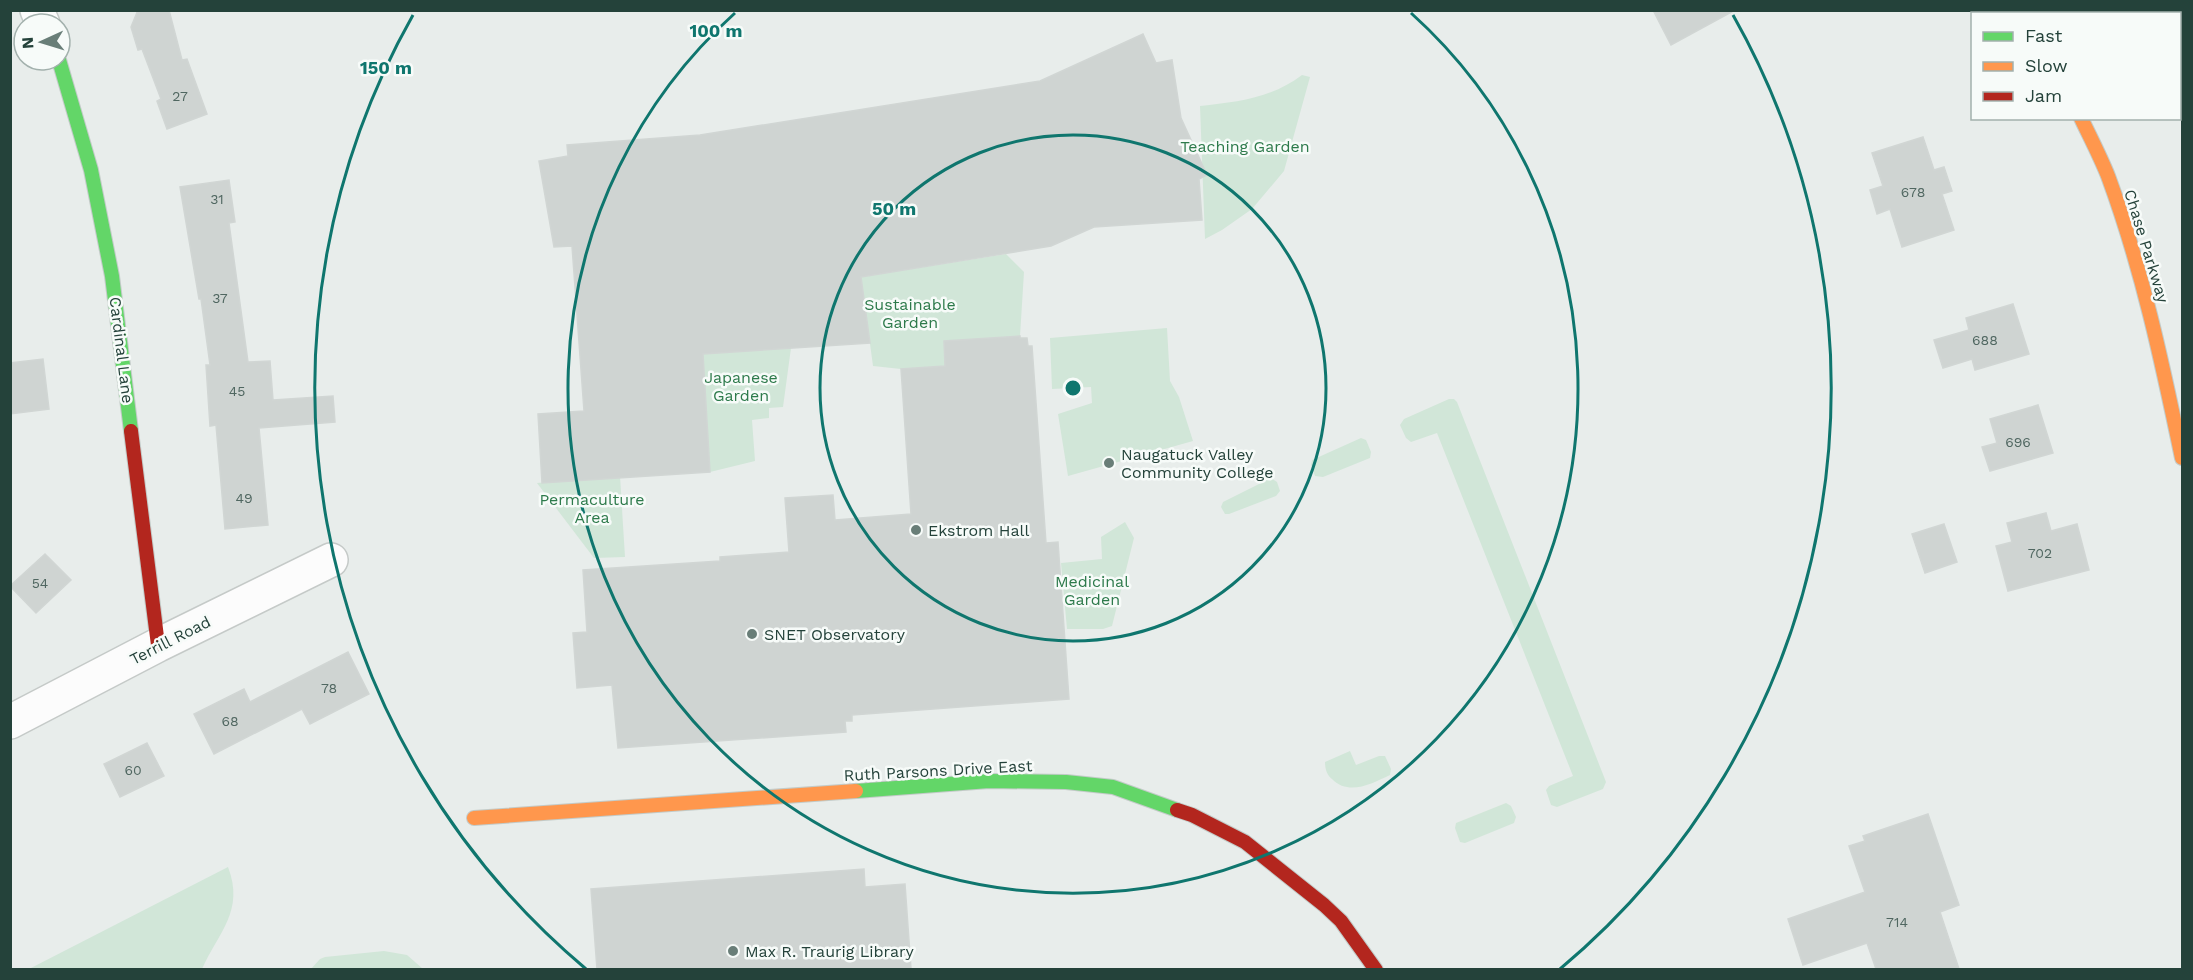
<svg xmlns="http://www.w3.org/2000/svg" width="2193" height="980" font-family="'Work Sans',sans-serif">
<style>
.green{fill:#d1e6d8}
.building{fill:#cfd4d2;stroke:#d1d6d4;stroke-width:1.5}
.lines{fill:none;stroke-linecap:round;stroke-linejoin:round}
.street-casing{stroke:#c5cac8;stroke-width:36}
.fast-casing{stroke:#c3cbc8;stroke-width:16}
.slow-casing{stroke:#c3cbc8;stroke-width:16}
.jam-casing{stroke:#c3cbc8;stroke-width:16}
.street{stroke:#fcfcfc;stroke-width:33}
.fast{stroke:#63d668;stroke-width:14}
.slow{stroke:#ff974d;stroke-width:14}
.jam{stroke:#b3261e;stroke-width:14}
.ring{fill:none;stroke:#0f766e;stroke-width:3}
.poi-dot{fill:#697e78;stroke:#f7fbf9;stroke-width:2}
.labels{text-anchor:middle;stroke-width:5;stroke-linejoin:round;paint-order:stroke}
.number-label{font-size:14px;fill:#506761}
.park-label{font-size:16px;fill:#2d7a4b;stroke:#f7fbf9}
.street-label{font-size:16px;fill:#24423a;stroke:#f7fbf9}
.poi-label{font-size:16px;fill:#24423a;stroke:#f7fbf9;text-anchor:start}
.centre{fill:#0f766e;stroke:#f7fbf9;stroke-width:3}
.ring-label{font-size:18px;text-anchor:middle;font-weight:bold;fill:#0f766e;stroke:#f7fbf9;stroke-width:5;stroke-linejoin:round;paint-order:stroke}
</style>
<rect width="100%" height="100%" fill="#e8edeb"/>
<g class="green">
<path d="M1302,75l8,2 -26,94 -32,38 -30,21 -17,9 -5,-133c37,-4 72,-8 102,-31z"/>
<path d="M1006,254l18,18 -4,64 -76,5 1,25 -44,3 -28,-3 -12,-89z"/>
<path d="M1167,328l3,53 9,16 14,44 -125,35 -10,-62 34,-11 -1,-16 -39,2 -2,-51z"/>
<path d="M791,348l-8,59 -14,1v10l-17,2 3,41 -45,11 -8,-118z"/>
<path d="M1449,399h5l3,3 149,380 -3,7 -46,18 -6,-2 -5,-15 3,-4 24,-10 -136,-343 -26,9 -5,-4 -6,-13 4,-6z"/>
<path d="M1361,438l5,2 5,12 -1,6 -47,19 -8,-1 -4,-11 1,-5z"/>
<path d="M620,476l5,81 -31,1 -57,-75z"/>
<path d="M1271,478l6,4 3,9 -4,5 -47,18h-4l-4,-7 2,-5z"/>
<path d="M1125,522l9,16 -22,88 -9,3h-36l-6,-66 41,-4 -1,-22z"/>
<path d="M1350,751l6,14 23,-9h6l6,13 -1,6c-19,9 -41,21 -58,4 -5,-4 -7,-10 -7,-17z"/>
<path d="M1506,803l5,3 5,11 -2,6 -49,20 -5,-1 -5,-14 1,-5z"/>
<path d="M228,867c17,44 -10,66 -26,102h-173z"/>
<path d="M384,951l23,4 16,14h-112l9,-10 5,-2z"/>
</g>
<g class="building">
<path d="M138,10h31l13,50 5,-1 20,55 -40,15 -10,-28 4,-2 -19,-50 -4,1 -7,-23z"/>
<path d="M1653,10h82l-64,35z"/>
<path d="M1143,34l13,29 16,-3 9,58 26,57 -8,4 3,41 -108,7 -43,19 -190,31 9,66 -167,11 7,118 -168,11 -4,-69 46,-3 -12,-165 -18,1 -15,-86 29,-5 -1,-11 133,-10 340,-54z"/>
<path d="M1923,137l11,33 10,-3 8,24 -10,3 12,36 -52,17 -12,-38 -13,5 -7,-24 13,-4 -11,-33z"/>
<path d="M229,180l6,42 -6,1 19,139 22,-1 3,39 60,-4 2,26 -76,6 9,97 -43,4 -9,-104 -6,1 -4,-61h4l-9,-66h-2l-19,-112z"/>
<path d="M2013,304l16,50 -54,16 -3,-11 -29,9 -9,-28 35,-10 -3,-12z"/>
<path d="M1020,336v2h7l1,8h4l14,197 12,-1 11,157 -217,16v6h-7l1,11 -228,16 -6,-63 -35,3 -4,-55 14,-1 -4,-62 137,-9v-4l69,-5 -4,-54 48,-3 2,25 76,-6 -10,-145 44,-3 -1,-25z"/>
<path d="M43,359l6,50 -39,5v-51z"/>
<path d="M2038,405l15,48 -63,18 -8,-24 15,-4 -7,-24z"/>
<path d="M2046,513l5,18 26,-7 12,46 -81,21 -12,-45 16,-4 -5,-19z"/>
<path d="M1944,524l13,38 -32,11 -13,-39z"/>
<path d="M45,554l26,26 -35,33 -26,-27z"/>
<path d="M348,652l21,42 -59,30 -8,-15 -88,45 -20,-40 50,-25 6,13z"/>
<path d="M147,743l17,33 -44,21 -16,-33z"/>
<path d="M1928,814l31,91 -19,7 19,57h-83l-9,-26 -64,22 -15,-46 77,-27 -16,-46 16,-5 -2,-5z"/>
<path d="M864,869l1,18 40,-3 6,85h-314l-6,-80z"/>
</g>
<g class="lines">
<g class="street-casing">
<g id="street">
<path d="M37,10l6,14"/>
<path d="M10,722l148,-77 173,-85"/>
</g>
</g>
<g class="fast-casing">
<g id="fast">
<path d="M59,60l32,110 21,106 19,155"/>
<path d="M856,791l133,-10 77,1 47,5 64,23"/>
</g>
</g>
<g class="slow-casing">
<g id="slow">
<path d="M2017,10l2,4"/>
<path d="M2081,118c9,19 19,38 27,58 34,92 54,186 74,282"/>
<path d="M474,818l382,-27"/>
</g>
</g>
<g class="jam-casing">
<g id="jam">
<path d="M131,431l27,214"/>
<path d="M1177,810l15,5 53,27 79,63 17,16 35,49"/>
</g>
</g>
<use href="#street" class="street"/>
<use href="#fast" class="fast"/>
<use href="#slow" class="slow"/>
<use href="#jam" class="jam"/>
</g>
<g class="ring">
<circle cx="1073" cy="388" r="253"/>
<path d="M1411 13A505 505 0 1 1 735 13"/>
<path d="M586 969A758 758 0 0 1 413 15M1733 15A758 758 0 0 1 1560 969"/>
</g>
<g class="poi-dot">
<circle cx="1109" cy="463" r="6"/>
<circle cx="916" cy="530" r="6"/>
<circle cx="752" cy="634" r="6"/>
<circle cx="733" cy="951" r="6"/>
</g>
<g class="labels">
<g class="number-label">
<text x="180" y="101">27</text>
<text x="1913" y="197">678</text>
<text x="217" y="204">31</text>
<text x="220" y="303">37</text>
<text x="1985" y="345">688</text>
<text x="237" y="396">45</text>
<text x="2018" y="447">696</text>
<text x="244" y="503">49</text>
<text x="2040" y="558">702</text>
<text x="40" y="588">54</text>
<text x="329" y="693">78</text>
<text x="230" y="726">68</text>
<text x="133" y="775">60</text>
<text x="1897" y="927">714</text>
</g>
<g class="park-label">
<text x="1245" y="152">Teaching Garden</text>
<text x="910" y="310">Sustainable<tspan x="910" dy="18">Garden</tspan></text>
<text x="741" y="383">Japanese<tspan x="741" dy="18">Garden</tspan></text>
<text x="592" y="505">Permaculture<tspan x="592" dy="18">Area</tspan></text>
<text x="1092" y="587">Medicinal<tspan x="1092" dy="18">Garden</tspan></text>
</g>
<g class="street-label">
<text transform="translate(2147 246) rotate(73)" y="6">Chase Parkway</text>
<text transform="translate(122 350) rotate(83)" y="6">Cardinal Lane</text>
<text transform="translate(170 640) rotate(-27)" y="6">Terrill Road</text>
<text transform="translate(938 770) rotate(-3)" y="6">Ruth Parsons Drive East</text>
</g>
<g class="poi-label">
<text x="1121" y="460">Naugatuck Valley<tspan x="1121" dy="18">Community College</tspan></text>
<text x="928" y="536">Ekstrom Hall</text>
<text x="764" y="640">SNET Observatory</text>
<text x="745" y="957">Max R. Traurig Library</text>
</g>
</g>
<circle cx="1073" cy="388" r="9" class="centre"/>
<g class="ring-label">
<text x="716" y="37">100 m</text>
<text x="386" y="74">150 m</text>
<text x="894" y="215">50 m</text>
</g>
<rect width="2193" height="980" fill="none" stroke="#24423a" stroke-width="24"/>
<rect x="1971" y="12" width="210" height="108" fill="#f7fbf9" stroke="#a3b1ad" stroke-width="1.5"/>
<rect x="1983" y="32" width="30" height="9" fill="#63d668" stroke="#a3b1ad" stroke-width="1.5"/>
<text x="2025" y="42" font-size="18" fill="#24423a">Fast</text>
<rect x="1983" y="62" width="30" height="9" fill="#ff974d" stroke="#a3b1ad" stroke-width="1.5"/>
<text x="2025" y="72" font-size="18" fill="#24423a">Slow</text>
<rect x="1983" y="92" width="30" height="9" fill="#b3261e" stroke="#a3b1ad" stroke-width="1.5"/>
<text x="2025" y="102" font-size="18" fill="#24423a">Jam</text>
<g transform="translate(42 42) rotate(266)"><circle r="28" fill="#f7fbf9" stroke="#a3b1ad" stroke-width="1.5"/>
<path d="M0-4.5L10 22L0 15L-10 22Z" fill="#697e78"/>
<text y="-9" font-size="16" font-weight="bold" text-anchor="middle" fill="#24423a">N</text>
</g>
</svg>
